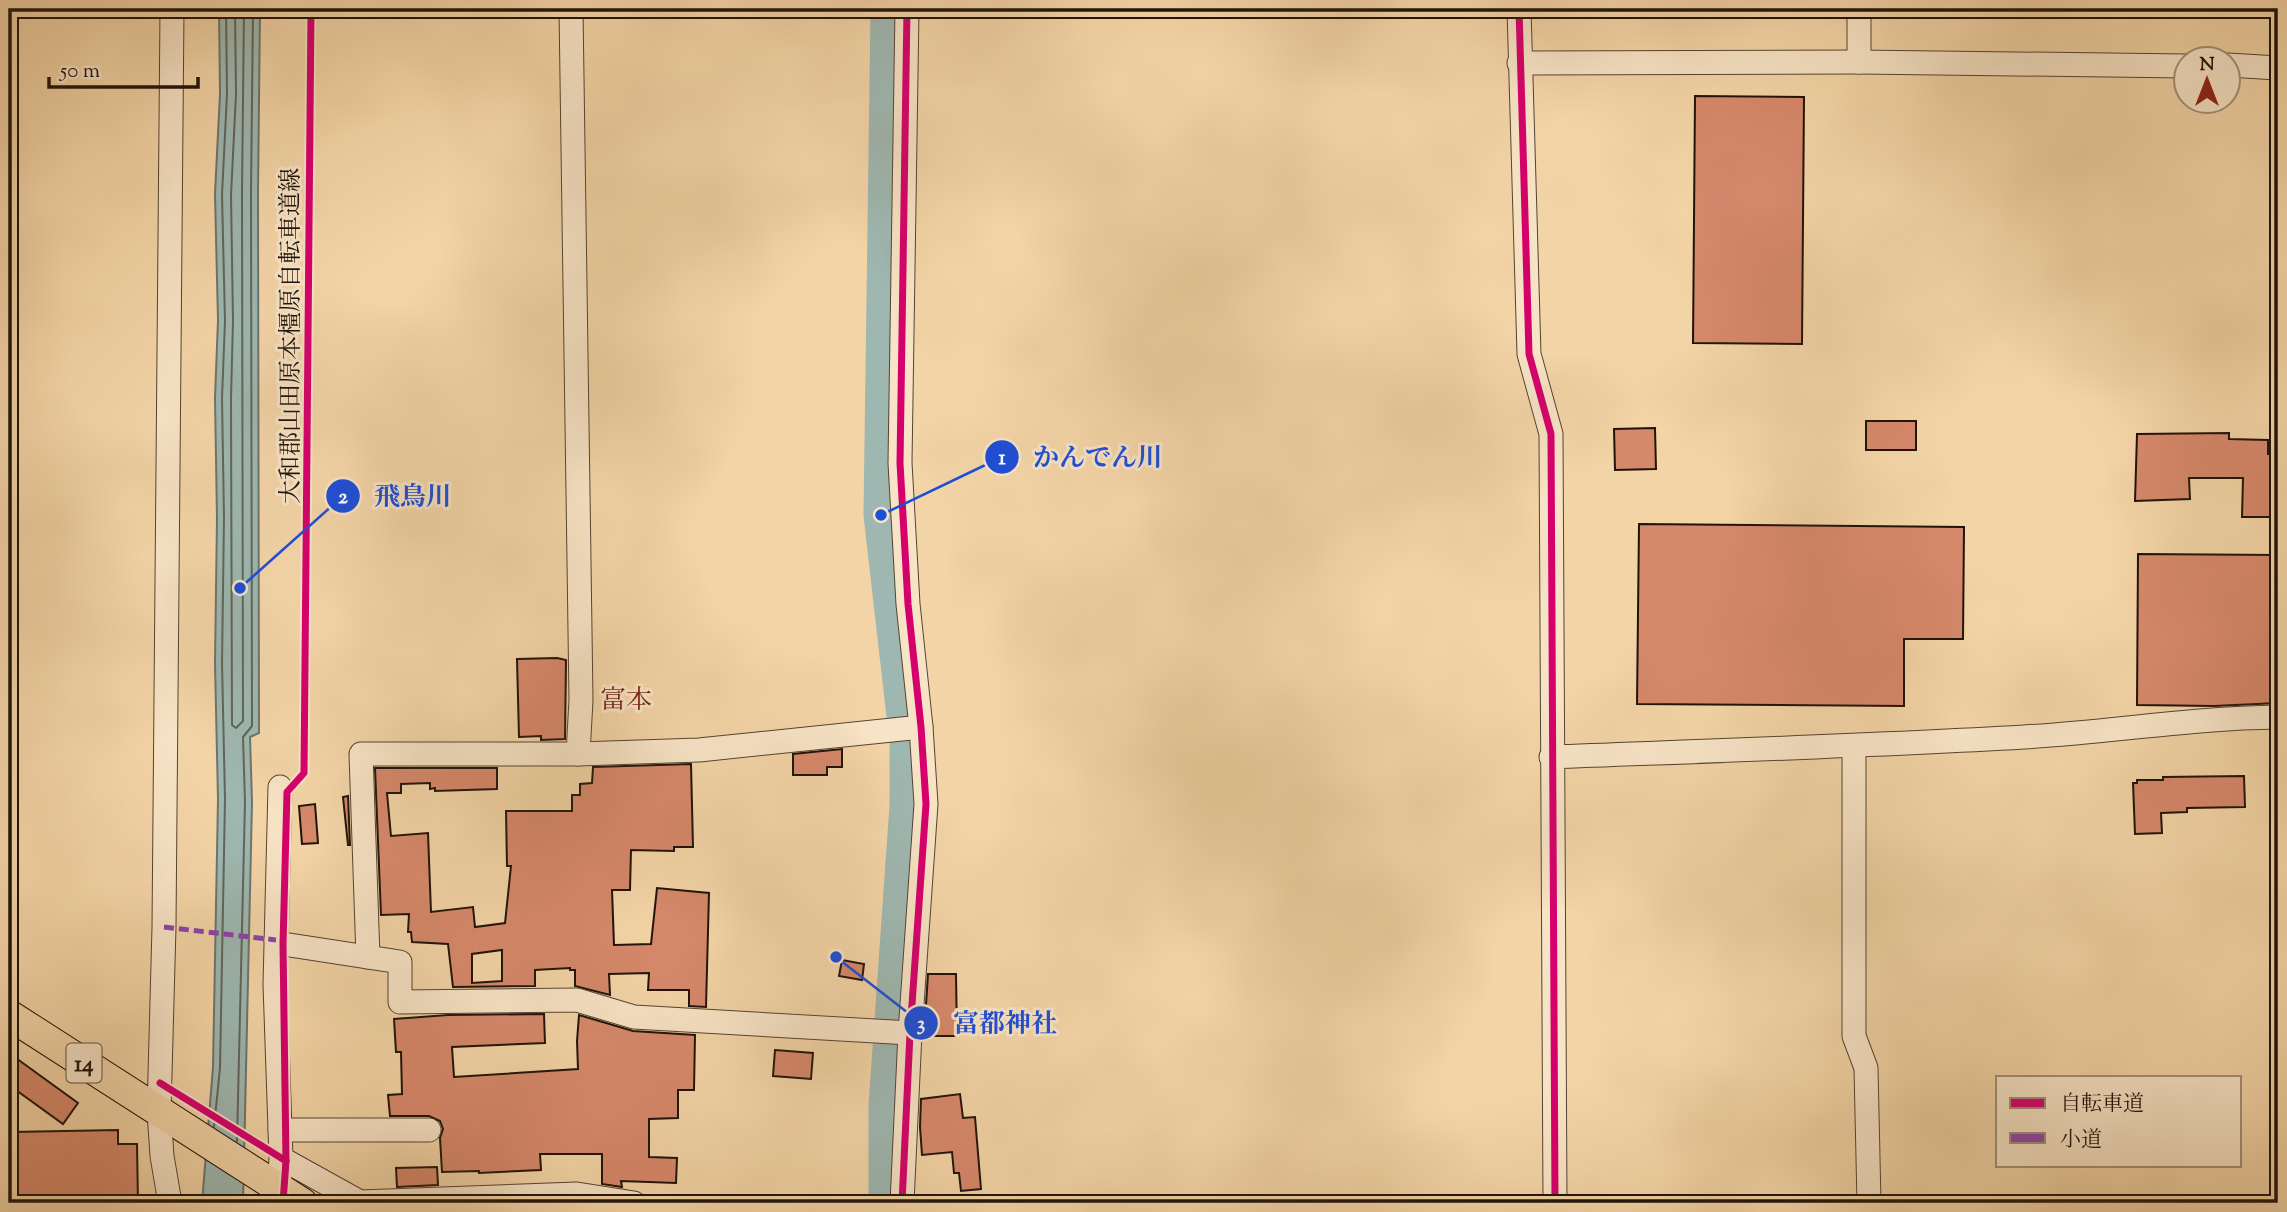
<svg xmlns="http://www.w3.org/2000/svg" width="2287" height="1212" font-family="'Sorts Mill Goudy','Noto Serif JP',serif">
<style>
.water{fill:#9eb7b0;stroke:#6c756e;stroke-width:2}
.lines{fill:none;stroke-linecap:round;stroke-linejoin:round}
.shore{stroke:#5f655d;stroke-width:2}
.river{stroke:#9eb7b0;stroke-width:35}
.building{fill:#d6886b;stroke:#20130a;stroke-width:2;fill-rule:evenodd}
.minor-casing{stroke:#554331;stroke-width:25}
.major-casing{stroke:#20130a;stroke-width:32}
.minor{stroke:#f7e3c5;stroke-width:23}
.major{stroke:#f3d4a6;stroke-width:30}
.quiet{stroke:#8e44ad;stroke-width:5;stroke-dasharray:10 5;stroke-linecap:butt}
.cycleway-casing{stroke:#f7e3c5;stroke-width:11}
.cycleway{stroke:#d6006c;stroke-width:7}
.labels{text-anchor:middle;stroke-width:6;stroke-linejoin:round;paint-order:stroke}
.shield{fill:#f7e3c5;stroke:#605142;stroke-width:2}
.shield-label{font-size:23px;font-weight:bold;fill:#20130a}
.street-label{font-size:24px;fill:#20130a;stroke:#f7e3c5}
.neighbourhood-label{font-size:26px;fill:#7a1f14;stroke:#f7e3c5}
.leader{fill:none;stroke:#1d4ed8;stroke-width:2.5}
.callout-dot{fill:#1d4ed8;stroke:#f7e3c5;stroke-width:2.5}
.mark-label{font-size:21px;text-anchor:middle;font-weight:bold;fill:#fff}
.callout-label{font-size:26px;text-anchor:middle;font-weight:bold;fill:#1d4ed8;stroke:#f7e3c5;stroke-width:6;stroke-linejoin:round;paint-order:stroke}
</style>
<rect width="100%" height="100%" fill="#f3d4a6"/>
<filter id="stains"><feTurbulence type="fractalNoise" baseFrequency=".00286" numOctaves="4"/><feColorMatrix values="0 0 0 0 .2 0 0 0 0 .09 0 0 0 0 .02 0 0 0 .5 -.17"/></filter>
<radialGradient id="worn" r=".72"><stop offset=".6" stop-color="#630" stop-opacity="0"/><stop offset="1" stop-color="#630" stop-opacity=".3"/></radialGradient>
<path class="water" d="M219,9h41l-2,183 1,541 -9,4 2,65 -9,401h-41l11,-136 5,-268 -3,-136 2,-145 -2,-120 3,-78 -3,-126 5,-100z"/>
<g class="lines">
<g class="shore">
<path d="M235,9l1,85 -5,101 2,126 -2,77 1,327 4,3 7,-7 -1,-529 2,-183"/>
<path d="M214,1127l6,-59 5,-269 -3,-136 2,-145 -2,-120 3,-77 -3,-126 5,-101 -1,-85"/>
<path d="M237,1141l8,-339 -2,-65 9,-11 -1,-534 2,-183"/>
</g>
<path class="river" d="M886,1203v-97l21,-300v-64l-26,-227 7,-506"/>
</g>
<g class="building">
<path d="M1695,96l109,1 -2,247 -109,-1z"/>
<rect x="1866" y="421" width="50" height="29"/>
<path d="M1655,428l1,41 -41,1 -1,-41z"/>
<path d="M2229,433v6l39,1v14h4v15h6v48h-36l1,-39h-54l1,21 -55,2 2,-67z"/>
<path d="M1639,524l325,3 -1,112h-59v67l-267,-2z"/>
<path d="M2138,554l140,1v148l-64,3 -77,-1z"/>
<path d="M557,658l9,2 -1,79 -24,1v-4l-22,1 -2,-78z"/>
<path d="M842,749v18h-15v8h-34v-21z"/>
<path d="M691,764l2,83h-19v4l-43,-1 -1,40h-18l2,55 37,-1 6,-56 52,5 -3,114 -17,-1v-16h-41l1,-17 -40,1 1,21 -35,-9v-16h-5v-2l-35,2v16l-82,1 -5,-43 -36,-2 -1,-10h-3l1,-18 -28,1 -6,-147h122v21l-62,2v-3l-5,1v-6l-29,1v9h-14l4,43 37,-3 3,79 42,-5 2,20 30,-4 6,-57h-4l-1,-55h66v-16h8v-11l12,-1 1,-16zM502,950v31l-30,2v-29z"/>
<path d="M2244,776l1,31 -58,1v4l-26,1 1,20 -27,1 -2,-51h4v-3h26v-3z"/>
<path d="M348,796l2,49h-2l-5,-48z"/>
<path d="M315,804l3,39 -16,1 -3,-38z"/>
<path d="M842,960l22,4 -2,16 -23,-4z"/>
<path d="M928,974h28l1,62h-33z"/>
<path d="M544,1014l1,29 -93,4 2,30 124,-8 -1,-28 2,-26 54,16 62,4 -1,55h-16v28l-29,1v38l28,1 -1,25 -55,-2 1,6 -20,-3v-30h-62l1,16 -62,3v-2l-37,1 -2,-34 3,-9 -3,-8 -11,-5h-39l-2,-21 14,-1 -1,-42h-5l-2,-33 54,-4z"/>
<path d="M775,1050l38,3 -2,26 -38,-3z"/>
<path d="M9,1053l69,50 -15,21 -54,-39z"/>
<path d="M960,1094l3,24 12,-1 6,72 -20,2 -2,-18h-5l-2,-21 -30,3 -2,-28 1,-28z"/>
<path d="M118,1130v14h19l1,59h-129l2,-71z"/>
<path d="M437,1167l1,18 -41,2 -1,-19z"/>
</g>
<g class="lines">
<g class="minor-casing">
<g id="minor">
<path d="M571,9l10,691 -3,54"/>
<path d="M1519,9l10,345 22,80 4,769"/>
<path d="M1859,9v53"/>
<path d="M1519,63l340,-1 327,4"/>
<path d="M2228,65l50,3"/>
<path d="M1854,746v290l12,32 3,135"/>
<path d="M1551,757c157,-6 315,-11 473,-20 85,-5 169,-19 254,-20"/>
<path d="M276,940l7,4 117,18v40l177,-2 57,17 276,16"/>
<path d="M368,957l-7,-203h217l121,-4 222,-23"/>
<path d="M280,1130h149"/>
<path d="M286,1161l74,41 217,-8 57,9"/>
<path d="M279,1188l2,-30 -6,-174 5,-197"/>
<path d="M170,1203l-8,-47 -3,-45 5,-184 8,-918"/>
<path d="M902,1203l8,-170 16,-229 -5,-77 -13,-123 -8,-141 7,-454"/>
</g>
</g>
<g class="major-casing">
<path id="major" d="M9,1015l293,188"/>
</g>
<use href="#minor" class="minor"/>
<use href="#major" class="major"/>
<path class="quiet" d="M164,927l112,13"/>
<g class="cycleway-casing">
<g id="cycleway">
<path d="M1519,9l10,345 22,80 4,769"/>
<path d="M160,1083l126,78"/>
<path d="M283,1203l3,-42 -3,-217 4,-152 17,-19 7,-764"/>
<path d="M902,1203l8,-170 16,-229 -5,-77 -13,-123 -8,-141 7,-454"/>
</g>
</g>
<use href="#cycleway" class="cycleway"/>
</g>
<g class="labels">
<rect class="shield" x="66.5" y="1043.5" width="35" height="39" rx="5"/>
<g class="shield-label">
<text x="84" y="1071">14</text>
</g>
<g class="street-label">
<text transform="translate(290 336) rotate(-90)" y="8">大和郡山田原本橿原自転車道線</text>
</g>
<g class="neighbourhood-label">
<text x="626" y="708">富本</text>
</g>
</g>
<path class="leader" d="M881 515L1002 457M240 588L343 496M836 957L921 1023"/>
<g class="callout-dot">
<circle cx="881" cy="515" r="7"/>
<circle cx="240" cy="588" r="7"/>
<circle cx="836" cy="957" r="7"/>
<circle cx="1002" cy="457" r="18"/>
<circle cx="343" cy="496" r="18"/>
<circle cx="921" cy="1023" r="18"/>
</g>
<g class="mark-label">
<text x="1002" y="464">1</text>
<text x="343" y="503">2</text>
<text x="921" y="1030">3</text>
</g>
<g class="callout-label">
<text x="1098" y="466">かんでん川</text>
<text x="413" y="505">飛鳥川</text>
<text x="1005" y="1032">富都神社</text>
</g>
<rect width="2287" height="1212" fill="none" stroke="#f3d4a6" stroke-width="35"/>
<rect x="10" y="10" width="2266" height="1191" fill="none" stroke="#20130a" stroke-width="3.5"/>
<rect x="18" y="18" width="2252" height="1177" fill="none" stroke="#20130a" stroke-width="2"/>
<rect x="1996" y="1076" width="245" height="91" fill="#f7e3c5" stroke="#a1907a" stroke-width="2"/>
<rect x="2010" y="1098" width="35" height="10" fill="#d6006c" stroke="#a1907a" stroke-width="2"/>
<text x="2060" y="1110" font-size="21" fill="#20130a">自転車道</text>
<rect x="2010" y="1133" width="35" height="10" fill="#8e44ad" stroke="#a1907a" stroke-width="2"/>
<text x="2060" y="1146" font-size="21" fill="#20130a">小道</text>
<g transform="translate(2207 80)"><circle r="33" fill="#f7e3c5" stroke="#a1907a" stroke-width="2"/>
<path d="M0-5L12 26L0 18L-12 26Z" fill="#8f2418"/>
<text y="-10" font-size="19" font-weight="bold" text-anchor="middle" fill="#20130a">N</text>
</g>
<path d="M49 77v10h149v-10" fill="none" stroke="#20130a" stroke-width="3.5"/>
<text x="60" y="77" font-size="21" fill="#20130a" stroke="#f7e3c5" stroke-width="5" paint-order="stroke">50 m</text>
<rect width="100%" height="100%" filter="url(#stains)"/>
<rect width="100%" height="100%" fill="url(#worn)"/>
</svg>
